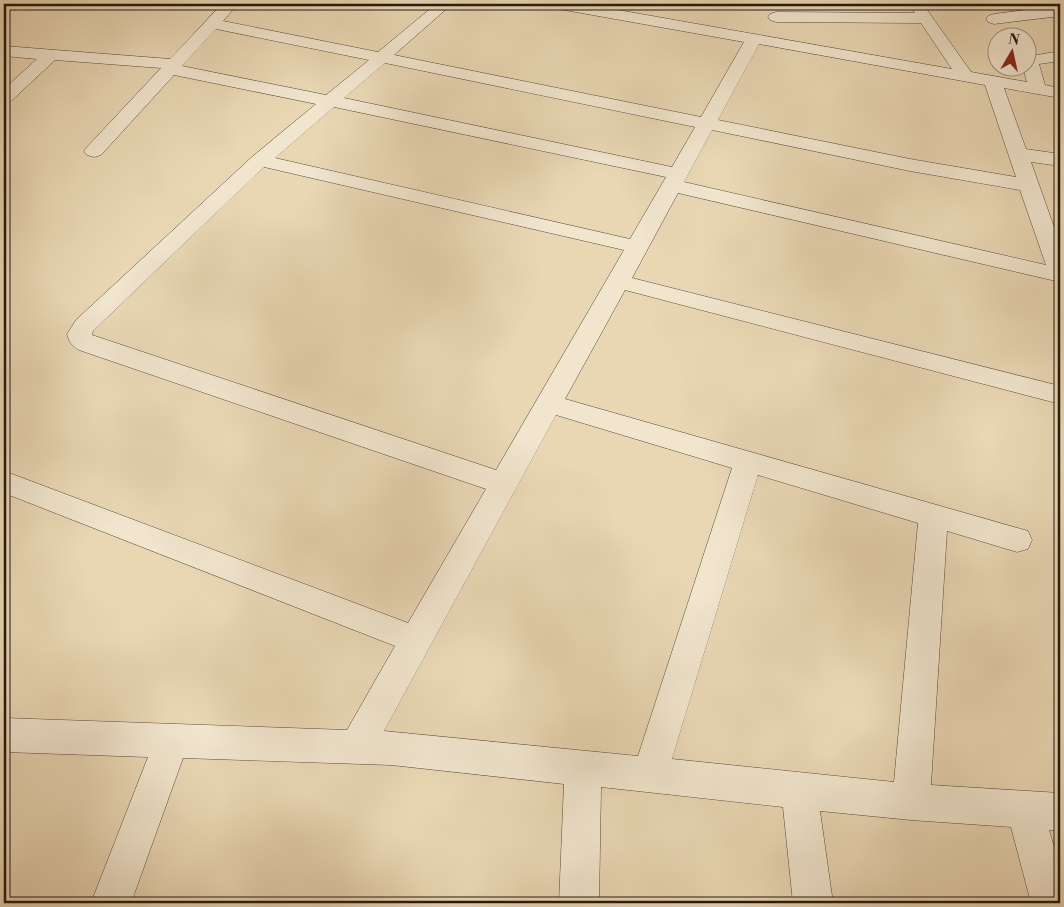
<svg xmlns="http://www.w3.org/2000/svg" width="1064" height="907" font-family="'Libre Bodoni',serif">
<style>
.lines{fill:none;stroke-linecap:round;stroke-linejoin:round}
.minor-casing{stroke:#56483a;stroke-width:1}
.minor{fill:#f1e5ce;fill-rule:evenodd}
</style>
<rect width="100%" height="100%" fill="#e9d7b4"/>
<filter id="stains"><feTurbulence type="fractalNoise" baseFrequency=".004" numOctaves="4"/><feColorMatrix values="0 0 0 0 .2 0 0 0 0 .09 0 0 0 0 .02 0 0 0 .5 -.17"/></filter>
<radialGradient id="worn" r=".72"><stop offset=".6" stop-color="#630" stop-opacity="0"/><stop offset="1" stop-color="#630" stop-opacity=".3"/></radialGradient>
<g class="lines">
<g class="minor-casing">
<g id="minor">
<path d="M222,4h16l-15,17 155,31 58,-48h16l-58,51 307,62 43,-75 -185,-33 -5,-2 -2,-3h32l368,65 -31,-46 -145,-1 -6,-2 -2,-3 2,-3 6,-2 139,1 -6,-9h14l48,68 56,10 -4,-14h3v-11l34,-6v10l-21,3 6,21 15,3v10l-56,-10 22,61 34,5v12l-29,-4 29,82v38l-382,-89 -46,85 428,108v18l-435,-114 -60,109 463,132 4,9 -4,9 -11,3 -70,-21 -16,254 129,8v38l-11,-1 11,37v36h-29l-20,-76 -100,-7 -91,-9 13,92h-40l-10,-96 -182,-20 -2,116h-40l5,-119 -173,-19 -208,-7 -52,145h-40l57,-146 -144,-5v-34l343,12 48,-84 -391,-153v-22l404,152 78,-134 -407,-139c-7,-4 -10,-8 -12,-16l9,-14 177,-164 63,-52 -142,-29 -73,80 -7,2 -7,-2 -3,-4 3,-4 74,-79 -106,-8 -45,42 -6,1v-14l33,-30 -33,-3v-10l166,13zM216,29l153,31 -43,35 -144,-29zM759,44l226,41 31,92 -106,-18 -192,-39zM385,63l310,64 -23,40 -328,-69zM334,107l332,70 -36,62 -355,-81zM712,130l198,41 110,19 26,75 -362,-83zM264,167l360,83 -128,220 -404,-135 1,-4zM556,415l176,53 -94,288 -254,-25zM758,475l160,48 -24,259 -222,-23z"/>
<path d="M1060,6v10l-66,8 -6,-2 -2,-3 2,-3 6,-2z"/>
</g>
</g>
<use href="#minor" class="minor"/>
</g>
<rect width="1064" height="907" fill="none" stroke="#e9d7b4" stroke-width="20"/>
<rect x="5" y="5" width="1054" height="897" fill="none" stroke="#251811" stroke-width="2.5"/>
<rect x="10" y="10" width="1044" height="887" fill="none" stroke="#251811"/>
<g transform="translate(1012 52) rotate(9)"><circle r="24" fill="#f1e5ce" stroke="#9f9382"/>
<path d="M0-4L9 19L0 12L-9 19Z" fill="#8f2418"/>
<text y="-8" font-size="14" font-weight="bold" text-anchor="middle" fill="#251811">N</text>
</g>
<rect width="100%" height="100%" filter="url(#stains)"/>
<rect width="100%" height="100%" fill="url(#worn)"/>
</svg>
